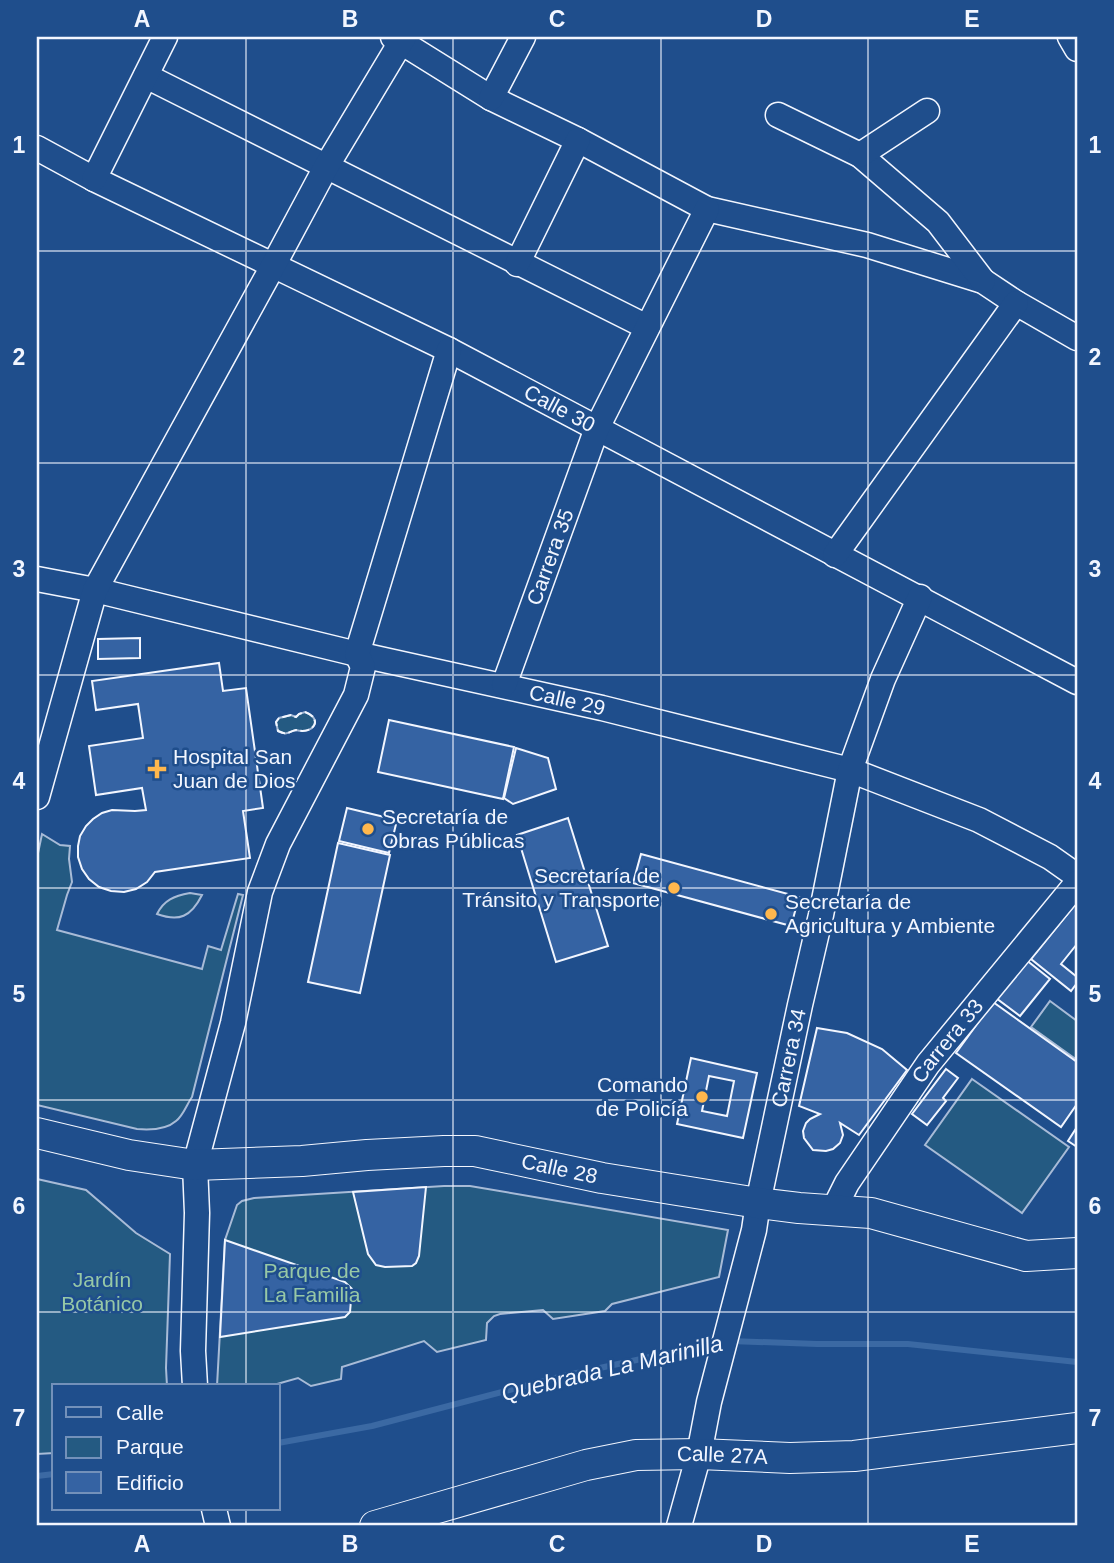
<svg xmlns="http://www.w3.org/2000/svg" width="1114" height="1563" font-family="Arial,sans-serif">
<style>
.green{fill:#245a82;stroke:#a8bbd7;stroke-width:2}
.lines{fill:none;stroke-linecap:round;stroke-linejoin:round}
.stream{stroke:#3b69a3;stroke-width:6}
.building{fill:#3563a3;stroke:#f2f6ff;stroke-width:2;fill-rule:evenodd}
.minor-casing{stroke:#f2f6ff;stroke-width:27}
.major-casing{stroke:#f2f6ff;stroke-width:32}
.minor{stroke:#1f4e8c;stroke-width:24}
.major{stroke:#1f4e8c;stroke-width:30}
.fence{stroke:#f2f6ff;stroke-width:2;stroke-dasharray:9 3.5;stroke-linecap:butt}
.grid{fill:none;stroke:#f2f6ff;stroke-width:2;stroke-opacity:0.55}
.poi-dot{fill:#ffb74d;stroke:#1f4e8c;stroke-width:2.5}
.labels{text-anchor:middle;stroke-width:5;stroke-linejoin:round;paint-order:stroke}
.street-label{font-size:21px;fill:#f2f6ff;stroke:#1f4e8c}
.poi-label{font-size:21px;fill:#f2f6ff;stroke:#1f4e8c;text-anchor:start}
.park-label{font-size:21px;fill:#97c8a6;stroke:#1f4e8c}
.water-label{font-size:23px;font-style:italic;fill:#f2f6ff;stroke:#1f4e8c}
.neatline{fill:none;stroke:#f2f6ff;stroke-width:2.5}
.grid-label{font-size:23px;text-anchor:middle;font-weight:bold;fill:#f2f6ff}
</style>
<rect width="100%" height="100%" fill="#1f4e8c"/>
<g class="green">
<path d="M305,712c19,7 8,23 -9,18 -9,2 -8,6 -18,1l-2,-9 3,-4 12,-3 5,2 3,-3z"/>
<path d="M42,834l18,11 10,1 -1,13 3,23 -5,13 -10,35 145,39 6,-23 13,4 17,-56 5,1 -51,202c-5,7 -9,19 -16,24 -10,9 -27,9 -39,8l-100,-24v-247z"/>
<path d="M190,893l12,2c-11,22 -23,27 -45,19 7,-14 17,-18 33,-21z"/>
<path d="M1050,1001l27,20v39l-46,-33z"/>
<path d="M972,1079l97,68 -47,66 -97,-68z"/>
<path d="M37,1179l49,11 50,43 34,21 -4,114 1,18h-113v67l-17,1z"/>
<path d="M444,1186h26l258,44 -9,47 -107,27 -7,7 -52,8 -10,-9 -43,4 -6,2 -7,7 -1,17 -49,12 -13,-11 -82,26 -1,12 -30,7 -13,-8 -28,8h-53l8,-146 12,-35 5,-4 12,-3z"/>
</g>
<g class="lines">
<g class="stream">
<path d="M730,1341l87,3h91l169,18"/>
<path d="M278,1443l94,-17 191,-50 156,-34"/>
<path d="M37,1476l17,-2"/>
</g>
</g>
<g class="building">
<path d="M140,638v20l-42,1v-20z"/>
<path d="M219,663l4,28 23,-3 17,120 -20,3 7,47 -95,14 -8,10 -11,7 -12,3 -13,-1 -12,-4 -10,-8 -7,-10 -4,-12v-11l2,-10 6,-10 7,-7 9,-6 10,-3 23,1 11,-1 -4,-22 -46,7 -7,-49 54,-8 -5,-34 -42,6 -4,-29z"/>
<path d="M389,720l125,27 -11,52 -125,-27z"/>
<path d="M516,748l32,10 8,31 -43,15 -9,-6z"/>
<path d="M347,808l50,12 -8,33 -50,-12z"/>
<path d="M568,818l40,128 -52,16 -39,-127z"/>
<path d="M338,843l52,12 -30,138 -52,-11z"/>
<path d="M641,854l158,43 -8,29 -158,-43z"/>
<path d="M1077,902v42l-16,20 16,13v6l-6,8 -40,-32z"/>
<path d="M1025,959l25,20 -30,37 -24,-18z"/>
<path d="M993,1002l84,60v42l-16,23 -105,-74z"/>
<path d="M817,1028l30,5 35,16 25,21 -48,65 -19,-12 3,12 -3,8 -7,6 -7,2 -13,-1 -9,-12 -1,-7 3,-8 4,-4 10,-5 -21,-8z"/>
<path d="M691,1058l66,15 -14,65 -66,-14zM709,1076l25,5 -7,35 -25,-5z"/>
<path d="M946,1069l12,9 -15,20 3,3 -19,24 -15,-11z"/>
<path d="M1077,1127v20l-9,-6z"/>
<path d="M426,1187l-7,69 -3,7 -4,3 -27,1 -9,-2 -8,-11 -15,-62z"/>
<path d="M225,1240l120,42 7,7 -2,23 -5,5 -125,20z"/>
</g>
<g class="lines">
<g class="minor-casing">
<g id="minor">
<path d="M393,37l98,61 87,42 129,69 160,36 116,36 33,22 61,35"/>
<path d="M1070,37l7,12"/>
<path d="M146,76l501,251"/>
<path d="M491,98l32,-61"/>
<path d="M778,115l82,40 78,67 45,59"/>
<path id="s1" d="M37,148l57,31 355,171 628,332"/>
<path d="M860,155l67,-44"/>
<path d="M94,179l71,-142"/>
<path d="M517,264l61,-124"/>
<path d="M835,555l181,-252"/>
<path id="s2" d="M37,579l58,11 262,64 245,54 248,62 129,50 71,37 27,19"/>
<path id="s3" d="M504,685l93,-257 110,-219"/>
<path d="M37,797l58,-207 178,-324 53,-99 78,-130"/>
<path id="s4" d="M834,1209l13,-26 81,-119 149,-181"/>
<path d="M195,1386l-2,-35 4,-138 -2,-48 38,-142 27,-131 18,-48 78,-149 7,-28 -6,-13 92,-304"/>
<path d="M214,1509l4,17"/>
<path id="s5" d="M679,1526l20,-72 10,-52 45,-172 4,-27 42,-198 21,-90 29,-145 33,-91 37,-82"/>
</g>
</g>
<g class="major-casing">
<g id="major">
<path id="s6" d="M37,1133l92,22 66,10 107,-4 65,-6 77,-4h31l127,27 156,25 41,5 72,5 155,43 51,-3"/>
<path id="s7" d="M375,1526l211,-61 50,-10 63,-1 91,4 64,-2 223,-28"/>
</g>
</g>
<use href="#minor" class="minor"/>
<use href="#major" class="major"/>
<path class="fence" d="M305,712c19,7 8,23 -9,18 -9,2 -7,6 -18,1l-2,-9 3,-4 12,-3 5,2 3,-3z"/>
</g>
<path class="grid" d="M246,37v1349M453,37v1489M661,37v1489M868,37v1489M37,251h1040M37,463h1040M37,675h1040M37,888h1040M37,1100h1040M37,1312h1040M246,1509v17"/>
<g class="poi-dot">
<path d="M153.5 758.5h7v7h7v7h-7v7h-7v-7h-7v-7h7z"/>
<circle cx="368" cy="829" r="7"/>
<circle cx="674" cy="888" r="7"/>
<circle cx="771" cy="914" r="7"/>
<circle cx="702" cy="1097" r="7"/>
</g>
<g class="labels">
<g class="street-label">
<text dy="7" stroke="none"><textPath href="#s1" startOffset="584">Calle 30</textPath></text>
<text dy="7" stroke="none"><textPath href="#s3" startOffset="136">Carrera 35</textPath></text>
<text dy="7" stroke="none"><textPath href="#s2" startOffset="544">Calle 29</textPath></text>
<text dy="7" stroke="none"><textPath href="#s4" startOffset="203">Carrera 33</textPath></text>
<text dy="7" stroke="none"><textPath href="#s5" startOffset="481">Carrera 34</textPath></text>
<text dy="7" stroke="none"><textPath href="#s6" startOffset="528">Calle 28</textPath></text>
<text dy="7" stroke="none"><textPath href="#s7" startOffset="357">Calle 27A</textPath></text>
</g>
<g class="poi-label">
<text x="173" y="764">Hospital San<tspan x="173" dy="24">Juan de Dios</tspan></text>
<text x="382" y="824">Secretaría de<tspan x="382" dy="24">Obras Públicas</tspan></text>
<text x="660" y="883" text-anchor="end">Secretaría de<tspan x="660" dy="24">Tránsito y Transporte</tspan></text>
<text x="785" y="909">Secretaría de<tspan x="785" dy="24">Agricultura y Ambiente</tspan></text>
<text x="688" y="1092" text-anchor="end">Comando<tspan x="688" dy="24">de Policía</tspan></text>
</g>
<g class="park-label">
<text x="312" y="1278">Parque de<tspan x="312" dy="24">La Familia</tspan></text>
<text x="102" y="1287">Jardín<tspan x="102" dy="24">Botánico</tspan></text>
</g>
<g class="water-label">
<text transform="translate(612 1368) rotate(-13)" y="8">Quebrada La Marinilla</text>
</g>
</g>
<rect width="1114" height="1563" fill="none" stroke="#1f4e8c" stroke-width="77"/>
<rect x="52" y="1384" width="228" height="126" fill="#1f4e8c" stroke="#7391ba" stroke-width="2"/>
<rect x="66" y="1407" width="35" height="10" fill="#1f4e8c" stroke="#7391ba" stroke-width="2"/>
<text x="116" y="1420" font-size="21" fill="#f2f6ff">Calle</text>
<rect x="66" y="1437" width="35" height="21" fill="#245a82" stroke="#7391ba" stroke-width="2"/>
<text x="116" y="1454" font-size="21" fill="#f2f6ff">Parque</text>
<rect x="66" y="1472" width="35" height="21" fill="#3563a3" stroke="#7391ba" stroke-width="2"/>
<text x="116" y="1490" font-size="21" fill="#f2f6ff">Edificio</text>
<rect x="38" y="38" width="1038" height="1486" class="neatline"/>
<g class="grid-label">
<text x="142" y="27">A</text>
<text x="350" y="27">B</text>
<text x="557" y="27">C</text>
<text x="764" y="27">D</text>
<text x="972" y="27">E</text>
<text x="19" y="153">1</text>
<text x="1095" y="153">1</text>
<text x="19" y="365">2</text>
<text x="1095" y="365">2</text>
<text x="19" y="577">3</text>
<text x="1095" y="577">3</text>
<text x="19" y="789">4</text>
<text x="1095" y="789">4</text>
<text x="19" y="1002">5</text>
<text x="1095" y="1002">5</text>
<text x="19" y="1214">6</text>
<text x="1095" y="1214">6</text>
<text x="19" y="1426">7</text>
<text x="1095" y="1426">7</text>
<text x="142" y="1552">A</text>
<text x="350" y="1552">B</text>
<text x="557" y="1552">C</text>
<text x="764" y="1552">D</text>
<text x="972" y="1552">E</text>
</g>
</svg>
